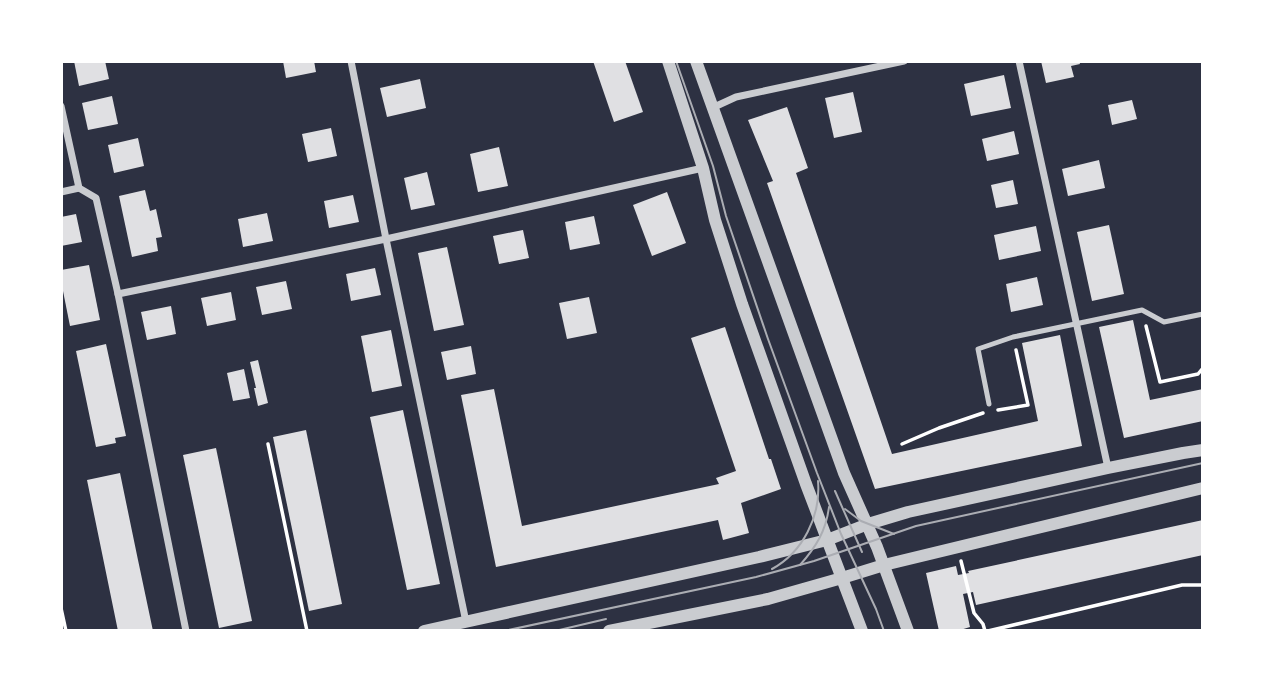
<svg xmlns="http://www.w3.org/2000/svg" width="1264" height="692" font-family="Karla,sans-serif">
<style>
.building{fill:#e0e0e3}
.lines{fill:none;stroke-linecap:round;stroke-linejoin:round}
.path{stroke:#fff;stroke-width:3.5}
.service{stroke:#caccd0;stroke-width:5}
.minor{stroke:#caccd0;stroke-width:7}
.tertiary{stroke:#caccd0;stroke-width:12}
.tram{stroke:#abadb3;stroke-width:2}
</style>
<rect width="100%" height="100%" fill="#2d3142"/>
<g class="building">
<path d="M74,61h31l4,18 -30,7z"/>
<path d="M283,61h31l2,11 -30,6z"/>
<path d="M593,61h32l18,51 -29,10z"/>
<path d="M1041,61h38l1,3 -9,2 3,11 -28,6z"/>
<path d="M1004,75l7,33 -40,8 -7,-32z"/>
<path d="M420,79l6,29 -39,9 -7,-29z"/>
<path d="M853,92l9,40 -28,6 -9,-40z"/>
<path d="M112,96l6,28 -30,6 -6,-27z"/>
<path d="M1132,100l5,19 -25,6 -4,-20z"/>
<path d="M787,107l21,61 -12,5 96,281 146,-33 -16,-78 38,-8 22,111 -207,43 -108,-306 6,-2 -25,-61z"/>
<path d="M331,128l6,28 -29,6 -6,-28z"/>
<path d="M1014,131l5,23 -32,7 -5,-22z"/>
<path d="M138,138l6,28 -30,7 -6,-28z"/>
<path d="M499,147l9,39 -30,6 -8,-38z"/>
<path d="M1099,160l6,28 -37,8 -6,-27z"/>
<path d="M427,172l8,33 -24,5 -7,-32z"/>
<path d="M1013,180l5,24 -22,4 -5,-23z"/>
<path d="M145,190l5,21 6,-2 6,28 -6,1 2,13 -26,6 -13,-61z"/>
<path d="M667,192l19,51 -34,13 -19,-51z"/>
<path d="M353,195l6,27 -30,6 -5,-27z"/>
<path d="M267,213l6,28 -30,6 -5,-28z"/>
<path d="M76,214l6,28 -21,4v-29z"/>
<path d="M594,216l6,28 -30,6 -5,-28z"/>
<path d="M1109,225l15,69 -32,7 -15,-69z"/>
<path d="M1036,226l5,25 -42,9 -5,-25z"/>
<path d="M523,230l6,28 -30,6 -6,-28z"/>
<path d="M447,247l17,78 -30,6 -16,-78z"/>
<path d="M89,265l11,55 -30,6 -9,-45v-11z"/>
<path d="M375,268l6,27 -30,6 -5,-27z"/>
<path d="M1037,277l6,28 -32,7 -5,-28z"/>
<path d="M286,281l6,28 -30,6 -6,-28z"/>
<path d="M231,292l5,28 -29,6 -6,-28z"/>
<path d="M589,297l8,36 -30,6 -8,-36z"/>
<path d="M171,306l5,28 -29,6 -6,-28z"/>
<path d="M1133,320l17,80 53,-11v32l-79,17 -25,-111z"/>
<path d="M725,327l44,132h2l10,30 -40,14 8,30 -26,7 -5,-20 -222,47 -35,-172 33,-6 28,137 197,-42 -3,-6 20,-7 -45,-133z"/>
<path d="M391,330l11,56 -30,6 -11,-56z"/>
<path d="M106,344l20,92 -11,2 1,5 -20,4 -20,-96z"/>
<path d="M471,346l5,28 -29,6 -6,-28z"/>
<path d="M258,360l10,43 -10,3 -4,-18h2l-6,-26z"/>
<path d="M244,369l6,29 -17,3 -6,-28z"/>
<path d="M403,410l37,174 -33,6 -37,-173z"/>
<path d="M306,430l36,174 -33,7 -36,-174z"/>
<path d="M216,448l36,173 -33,7 -36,-173z"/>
<path d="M120,473l18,87 15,71h-35l-31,-151z"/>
<path d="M1203,520v35l-227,50 -3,-13 -10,2 7,33 -13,4h-18l-13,-58 30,-7 2,9 11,-2 -1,-2z"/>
</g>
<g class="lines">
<g class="path">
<path d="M1146,326l14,56 38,-8 5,-6"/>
<path d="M998,410l30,-5 -12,-55"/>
<path d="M268,444l39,187"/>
<path d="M902,444l37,-16 44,-15"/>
<path d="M961,561l13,52 9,11 2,7"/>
<path d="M61,608l5,23"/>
<path d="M988,631l194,-46h21"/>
</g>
<path class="service" d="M989,404l-11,-55 35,-12 129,-27 22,12 39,-8"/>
<g class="minor">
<path d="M351,61l35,178 80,383"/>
<path d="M1019,61l89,407"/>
<path d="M61,106l18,82 17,10 22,96 68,337"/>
<path d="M712,108l24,-11 168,-36"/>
<path d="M61,192l18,-4"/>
<path d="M118,294l268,-55 317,-71"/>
</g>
<g class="tertiary">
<path d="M668,61l35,107 12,52 27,84 64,180 56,147"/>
<path d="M696,61l148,412 33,74 31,84"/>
<path d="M424,631l335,-74 68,-17 41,-16 40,-12 200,-44 75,-15 20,-3"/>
<path d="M609,631l159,-32 74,-21 42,-13 319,-77"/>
</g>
<g class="tram">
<path d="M676,61l37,105 13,50 42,123 49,134 24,61 35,75 8,22"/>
<path d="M835,491l27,61"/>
<path d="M845,509l16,12 33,13"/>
<path d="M800,565c16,-18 26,-34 29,-58"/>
<path d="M772,569c31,-17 49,-53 46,-88"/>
<path d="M504,631l252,-54 58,-16 102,-35 287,-63"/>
<path d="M555,631l51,-12"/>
</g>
</g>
<rect width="1264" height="692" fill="none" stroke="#ffffff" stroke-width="126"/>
</svg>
